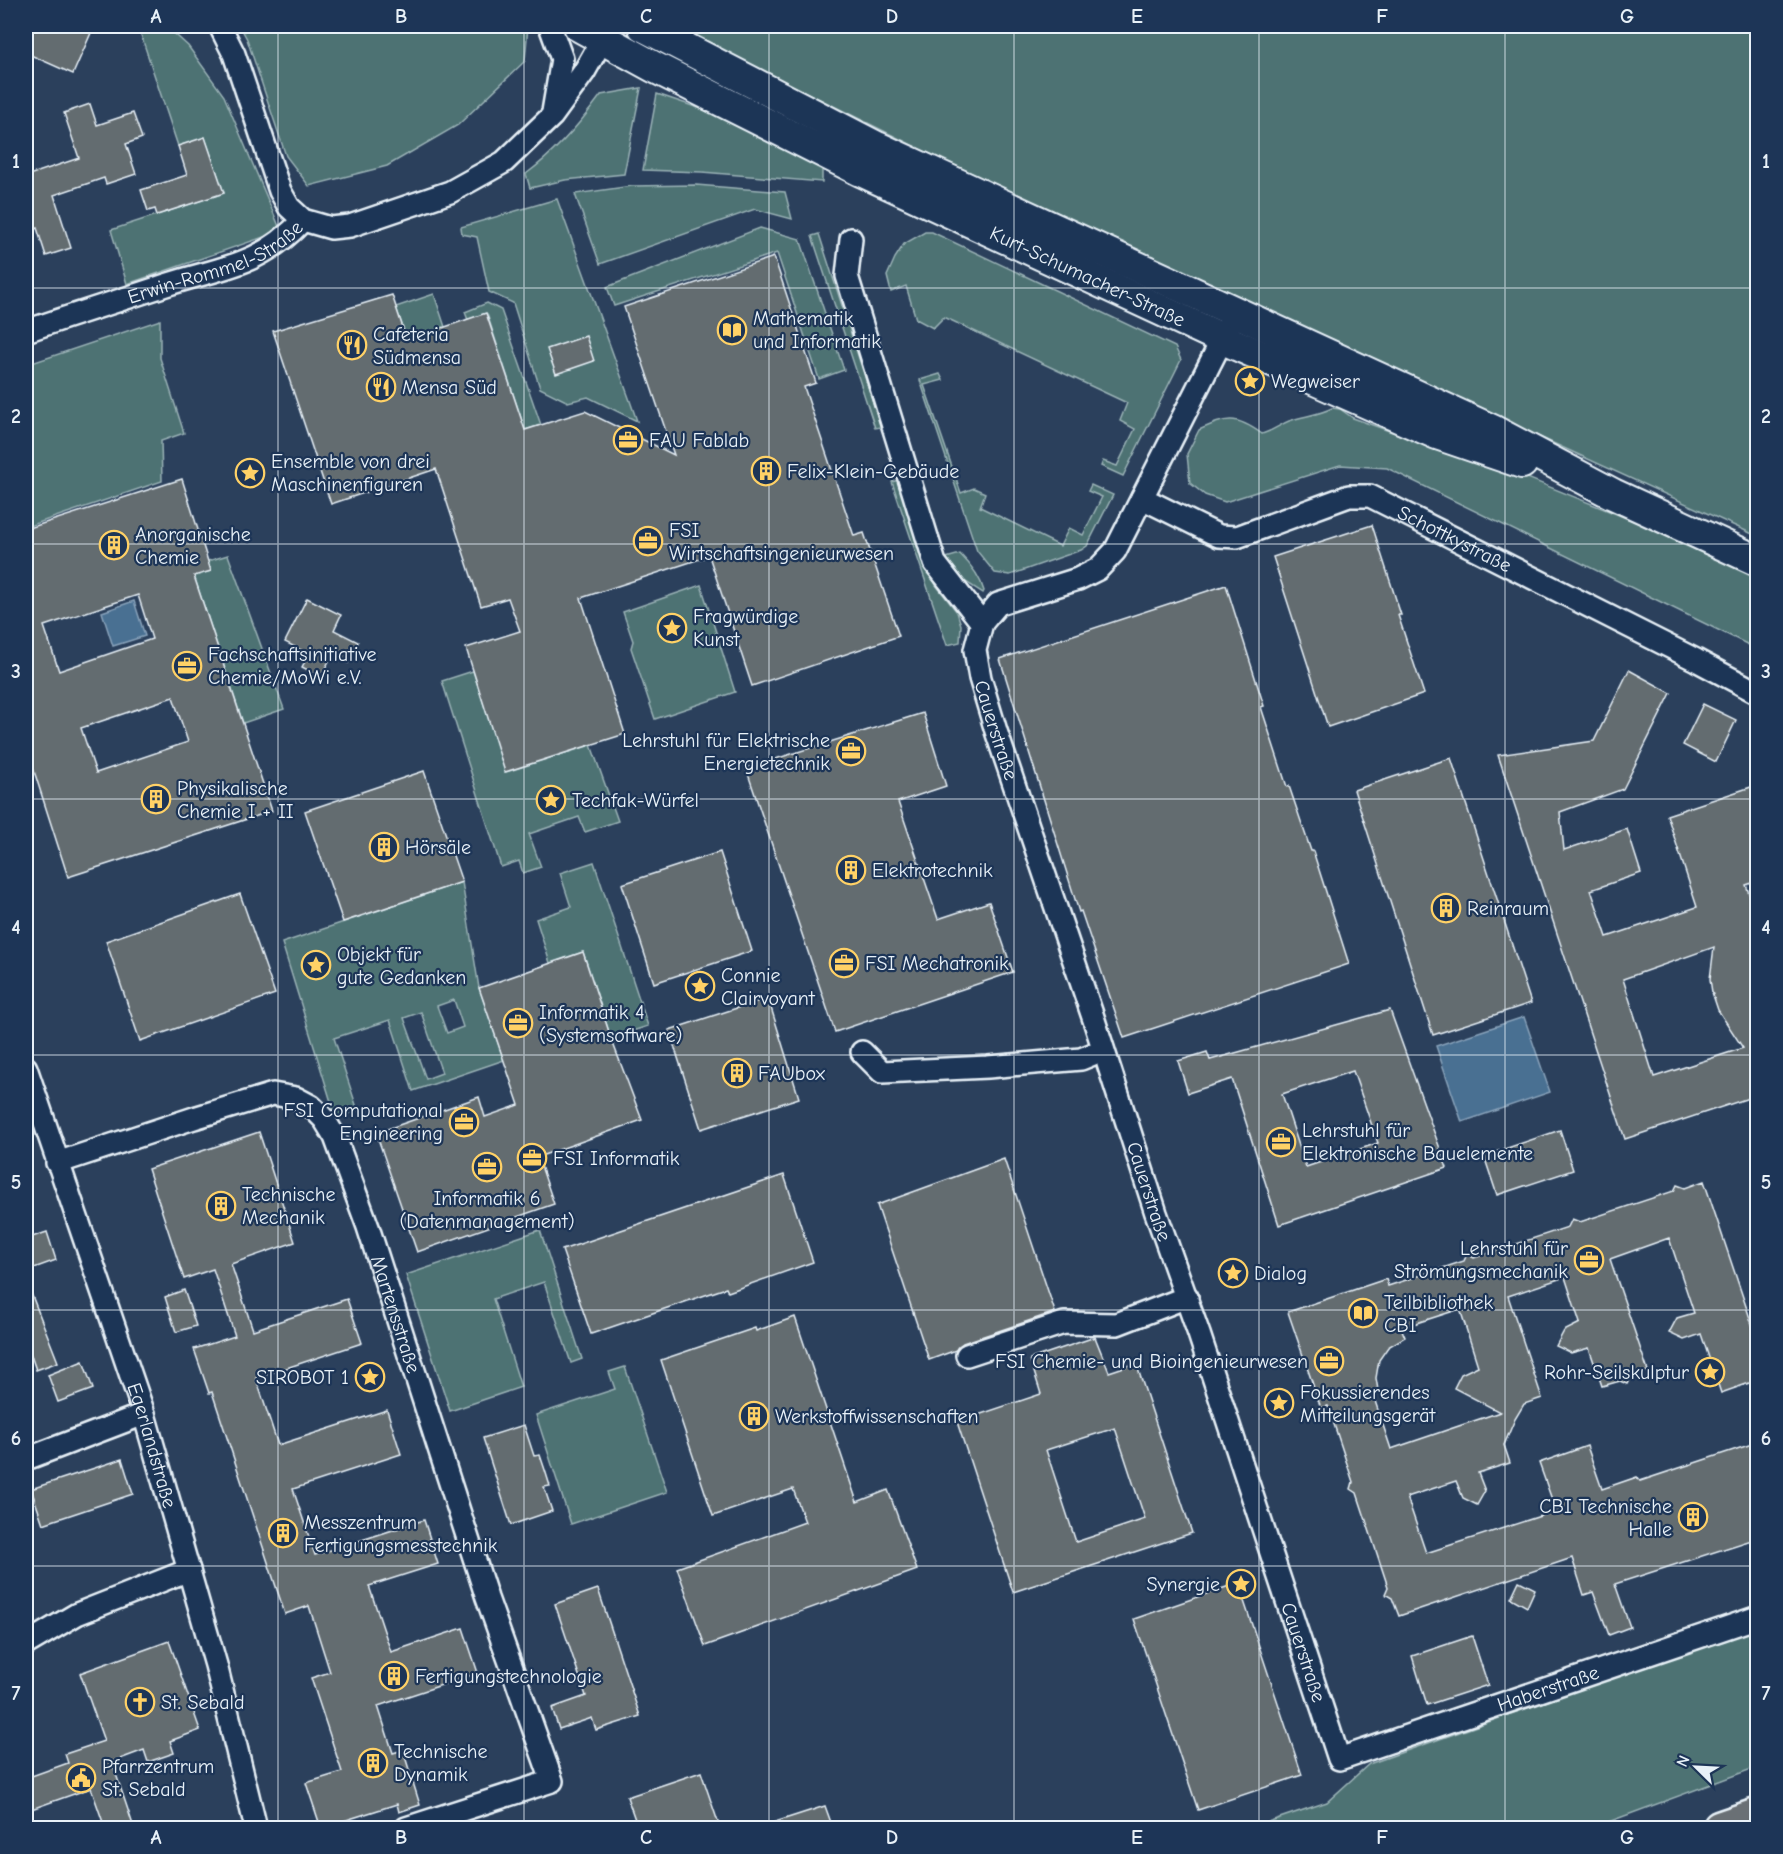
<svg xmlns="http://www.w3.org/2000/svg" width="1783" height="1854" font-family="'Comic Neue',sans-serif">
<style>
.green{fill:#4d7273;stroke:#9ab2b6;stroke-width:1.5;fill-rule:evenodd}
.water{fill:#4a6f92;stroke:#89a3bb;stroke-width:1.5}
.building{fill:#646c70;stroke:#e8f1f8;stroke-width:1.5;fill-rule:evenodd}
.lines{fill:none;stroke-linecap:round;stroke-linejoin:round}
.street-casing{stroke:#e8f1f8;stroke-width:26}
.secondary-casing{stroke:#e8f1f8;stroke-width:34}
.highway-casing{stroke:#e8f1f8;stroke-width:38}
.street{stroke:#1d3557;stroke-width:21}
.secondary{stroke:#1d3557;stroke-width:30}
.highway{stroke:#6b7074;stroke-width:33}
.grid{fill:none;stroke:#e8f1f8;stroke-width:1.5;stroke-opacity:0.55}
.labels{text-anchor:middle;stroke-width:4.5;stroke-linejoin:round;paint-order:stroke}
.street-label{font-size:20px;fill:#e8f1f8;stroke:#1d3557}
.poi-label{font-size:20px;fill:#e8f1f8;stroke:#1d3557;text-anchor:start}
.neatline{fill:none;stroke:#e8f1f8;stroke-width:2}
.grid-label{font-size:20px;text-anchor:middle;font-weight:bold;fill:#e8f1f8}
</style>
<rect width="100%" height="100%" fill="#2b405c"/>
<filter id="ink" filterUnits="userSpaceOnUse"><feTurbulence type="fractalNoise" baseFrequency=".0167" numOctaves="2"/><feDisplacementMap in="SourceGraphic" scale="12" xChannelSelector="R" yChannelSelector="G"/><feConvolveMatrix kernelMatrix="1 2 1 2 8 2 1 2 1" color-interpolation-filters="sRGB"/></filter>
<g filter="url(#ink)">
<g class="green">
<path d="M138,26h28l22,20 36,50 57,135 -154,53 -16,-54 113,-37 -19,-55 -27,8z"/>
<path d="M240,26h288l-3,35 -67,64 -71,41 -78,20 -23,-30 -39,-117z"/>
<path d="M676,26h1081v510l-696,-317 -304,-151z"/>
<path d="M641,88l-17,86 -59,6 -35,8 -4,-14c30,-22 53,-49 75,-79z"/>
<path d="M657,94l71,24 94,44v20l-120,-10 -59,-2z"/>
<path d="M696,185l89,7 7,27 -37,-10 -155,55 -25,-70 57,-8z"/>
<path d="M557,199l72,199 8,23 -49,-24 -20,5 -28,-14 -27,-85 -24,-11 -12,-55 -15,-3 -1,-7z"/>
<path d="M760,228l40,11 44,131 -25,9 -42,-126 -163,53 -7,-19z"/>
<path d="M925,232h7l243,115 6,13 -58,116 -22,-10 2,-5 14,5 18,-37 -15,-8 7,-18 -183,-86 -11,11 -17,-9 -10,-33 -15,6 -4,-16 8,-18 9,-14z"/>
<path d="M819,234l62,193 -6,1 -63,-192z"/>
<path d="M434,294l11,33 -38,13 -11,-33z"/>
<path d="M487,303l14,7 40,115 -16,5 -38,-116 -19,6 -3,-8z"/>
<path d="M160,320v38l24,75 -23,8 1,40 -136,46v-162z"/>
<path d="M940,374l3,6 -19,5 37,108 13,-5 11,5 -5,14 80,39 9,-18 14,7 19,-38 -14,-6 3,-6 22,10 -26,51 -6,4 -71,25 -15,-2 -18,-22 -57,-171z"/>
<path d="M1332,408l8,1 13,9 81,29 59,17 264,107v78l-370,-181 -47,-3 -115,37 -20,-7 -15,-12 -3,-29 12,-24c28,-13 37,-15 63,4 13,-4 17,-9 27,-13 14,-5 30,-6 43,-13z"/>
<path d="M898,480l30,86 8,19 21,27 4,13 -1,17 -13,3 -55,-163z"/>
<path d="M960,554c11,11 20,22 24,37l-1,2 -25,-16 -12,-19z"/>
<path d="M228,555l56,154 -41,14 -49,-147 17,-5 -3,-10z"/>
<path d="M701,585l34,107 -80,27 -24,-71 2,-7 -10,-29z"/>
<path d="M473,671l33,101 85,-27 27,76 -33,11 -6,-15 -50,17 12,33 -18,6 -4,-12 -18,6 -59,-186z"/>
<path d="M594,862l54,164 -37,12 -28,-86 -33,11 -14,-44 35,-12 -11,-34z"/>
<path d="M462,882l17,106 25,72 -91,31 -23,-71 -56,18 24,73 -22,7 -54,-175zM454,1000l9,27 -16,6 -10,-27zM421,1012l21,61 -16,6 -22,-61z"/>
<path d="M540,1230l42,129 -11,4 -27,-81 -51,17 28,88 -71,24 -44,-136z"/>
<path d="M625,1367l42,125 -96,32 -35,-109 79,-26 -6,-17z"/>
<path d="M1757,1627v140l-165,61h-342l77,-26 42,-38z"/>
</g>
<g class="water">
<path d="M134,601l11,35 -32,10 -11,-34z"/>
<path d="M1524,1017l26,75 -88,30 -26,-76z"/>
</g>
<g class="building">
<path d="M26,26h68l-21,48 -47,-21z"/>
<path d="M90,104l7,21 36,-12 9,25 -16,6 10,30 -30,10 -2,-6 -50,17 17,53 -25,8 -9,-28 -11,4v-56l53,-18 -15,-45z"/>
<path d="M205,137l19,56 -67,22 -2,-6 -7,2 -7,-21 46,-15 -9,-29z"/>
<path d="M774,257l42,126 -12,4 50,149 10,-3 35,103 -147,50 -43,-130 -128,42 44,136 -120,38 -39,-124 54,-17 -12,-33 -27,8 -45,-137 -105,35 -58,-173 119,-36 15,45 79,-27 39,117 60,-19 89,44 -50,-148z"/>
<path d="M586,336l8,25 -38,13 -9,-25z"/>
<path d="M182,479l29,92 -17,5 78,235 -204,66 -42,-131v-217zM138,595l14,44 -93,32 -15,-45zM173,697l15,45 -92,31 -15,-45z"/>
<path d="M1372,525l29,90h-3l26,79 -96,33 -55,-170z"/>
<path d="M1226,585l38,121 -3,1 26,80 2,-1 22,65h2l36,113 -225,74 -43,-127 -2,1 -79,-253z"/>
<path d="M307,598l34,17 -7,15 24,12 -10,21 -16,-8 -11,22 -19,-10 7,-13 -24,-12z"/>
<path d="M1629,670l42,23 -48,96 -63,23 4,38 63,-21 14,44 -50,17 16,47 90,-30 -30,-92 87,-29 4,11v84l-12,4 12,33v177l-133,44 -127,-384 96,-14zM1714,947l-4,32 2,13 6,18 25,38 -89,29 -31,-98z"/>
<path d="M1703,704l33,16 -20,42 -33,-17z"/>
<path d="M923,713l23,73 -48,16 40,117 51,-17 24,70 -178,60 -89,-264z"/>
<path d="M1451,758l80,245 -98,32 -79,-245z"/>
<path d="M424,771l38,111 -119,40 -38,-111z"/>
<path d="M720,852l32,99 -98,32 -32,-99z"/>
<path d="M240,894l35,100 -135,47 -34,-100z"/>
<path d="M583,952l28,86 31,82 -104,37 16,47 -137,48 -41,-119 103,-36 6,20 34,-12 -40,-117z"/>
<path d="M768,998l31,100 -98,31 -32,-99z"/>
<path d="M1390,1010l57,158 -168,57 -47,-146 -44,14 -10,-32 29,-9 3,8zM1353,1071l25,72 -72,24 -24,-73z"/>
<path d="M1560,1130l13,40 -76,25 -13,-39z"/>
<path d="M259,1132l36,110 -64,22 22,66 94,-31 15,44 -106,35 22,67 109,-35 14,44 -108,35 22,66 109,-35 14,44 -69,22 22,66 72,-24 15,45 -100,33 15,47 10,-3 17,55 -21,7 -2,-8 -76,24 -15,-45 36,-11 -31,-94 19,-6 -21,-66 -24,8 -73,-222 -3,1 -15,-44 41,-13 -22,-67 -29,10 -36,-110z"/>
<path d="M1004,1159l51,153 -92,31 -7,7 -27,10 -52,-155z"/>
<path d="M784,1175l29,87 -85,30 -2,-4 -135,46 -29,-84z"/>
<path d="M1704,1181l54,161v38l-37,13 -20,-59 -17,6 -15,-7 8,-15 17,-5 -25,-75 -59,21 38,112 -17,6 -4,7 -7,-3 -18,5 -13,-38 -18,5 -15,-7 8,-15 16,-8 -15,-46 -57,19 34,102 -18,6 -9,15 -11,26 6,18 -32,10 7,18 -8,14 -14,-7 -7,-17 -49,16 19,56 130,-42 -17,-48 48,-17 15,43 35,-12 3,4 118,-39v96l-143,46 15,43 -21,8 -16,-43 -9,3 -12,-37 -173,58 -7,-18 -7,-4 3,-7 -31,-94 -6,-4 2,-7 -25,-76 -7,2 -33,-96 98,-33 2,7 76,-25 3,-7 7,4 94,-31 4,-8 8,3 94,-31 3,-6 8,3zM1460,1309l18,57 -17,8 -7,14 46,24 -109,37 -19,-57 6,-2 -2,-12 3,-18 9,-13 17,-10 -4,-9z"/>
<path d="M47,1232l9,28 -30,11v-32z"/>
<path d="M26,1283h1l31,79 -22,8 -10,-29z"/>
<path d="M184,1290l12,36 -20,6 -11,-35z"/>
<path d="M795,1317l62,185 31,-12 29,80 -212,76 -28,-78 128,-46 -12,-33 -80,27 -52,-156 94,-32 1,3z"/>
<path d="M1095,1337l14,35 27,-9 56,170 -179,59 -56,-170 84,-28 -11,-35zM1115,1428l30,91 -69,23 -30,-92z"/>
<path d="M83,1361l10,28 -35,13 -10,-27z"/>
<path d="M524,1425l10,31 6,-1 5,15 5,16 -6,1 8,24 -41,14 -28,-87z"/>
<path d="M122,1459l11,35 -90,30 -12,-35z"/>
<path d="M1519,1581l16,8 -8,18 -16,-9z"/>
<path d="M1238,1583l64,192 -104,35 -64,-191z"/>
<path d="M598,1589l42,127 -44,14 -4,-12 -33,11 -7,-21 34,-12 -31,-92z"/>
<path d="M1472,1636l16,49 -61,20 -15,-49z"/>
<path d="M169,1641l31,89 -30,11 4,12 -26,9 -4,-12 -32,12 22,66h-29l-14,-40 -65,23v-33l42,-15 -3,-9 39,-13 -24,-68z"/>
<path d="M701,1772l19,56h-82l-11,-31z"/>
<path d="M825,1806l8,22h-66l-1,-3z"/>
</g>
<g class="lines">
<g class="street-casing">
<g id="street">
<path d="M220,26l14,28 46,137 9,16 14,13 28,8 19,-2 100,-34 54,-30 48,-46 32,-44 26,-46"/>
<path d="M550,26l12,33 -9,53"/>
<path d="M851,239l-4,37 88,287 47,60"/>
<path id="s1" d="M1229,326l-114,225 -17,18 -20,10 -80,25 -16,19 -7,27 5,28 16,53 98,289 62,193 43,121 140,425 419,-142"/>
<path id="s2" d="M26,331c47,-16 95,-31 143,-47 56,-18 91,-18 134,-64"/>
<path id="s3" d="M1142,498l77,38 18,1 112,-41h21l326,164 62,33"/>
<path d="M862,1052l20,20 106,-5 93,-8 22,-9"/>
<path id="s4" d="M26,1068l118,346 72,251 40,163"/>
<path id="s5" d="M57,1163l137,-45 79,-24 23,4 15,8 13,13 11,18 33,90 119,371 65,183 -146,47"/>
<path d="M967,1355l97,-32 53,1 70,-27"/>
<path d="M26,1459l118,-45"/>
<path d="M26,1644l51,-30 112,-44"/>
</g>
</g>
<g class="secondary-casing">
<g id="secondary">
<path id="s6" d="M579,26l75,41 207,104 362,168 214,95 85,29"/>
<path d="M643,26l234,121 617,284 119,63 145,67"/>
</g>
</g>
<g class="highway-casing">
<path id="highway" d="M1720,1828l38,-13"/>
</g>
<use href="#street" class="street"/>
<use href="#secondary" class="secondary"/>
<use href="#highway" class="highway"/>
</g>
</g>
<path class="grid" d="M278,26v1802M524,26v1802M769,26v1802M1014,26v1802M1259,26v1802M1505,26v1802M26,288h1732M26,544h1732M26,799h1732M26,1055h1732M26,1310h1732M26,1566h1732"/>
<defs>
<g id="library-ring" transform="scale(1.5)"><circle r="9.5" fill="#1d3557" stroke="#ffd166" stroke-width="1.5"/><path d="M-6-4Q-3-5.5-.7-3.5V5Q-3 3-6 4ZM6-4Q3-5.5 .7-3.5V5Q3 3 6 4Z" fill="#ffd166"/></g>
<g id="restaurant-ring" transform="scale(1.5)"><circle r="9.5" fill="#1d3557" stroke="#ffd166" stroke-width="1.5"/><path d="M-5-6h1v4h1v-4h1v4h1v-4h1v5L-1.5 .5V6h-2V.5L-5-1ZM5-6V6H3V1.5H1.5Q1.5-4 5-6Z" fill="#ffd166"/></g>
<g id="sight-ring" transform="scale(1.5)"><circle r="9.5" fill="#1d3557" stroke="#ffd166" stroke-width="1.5"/><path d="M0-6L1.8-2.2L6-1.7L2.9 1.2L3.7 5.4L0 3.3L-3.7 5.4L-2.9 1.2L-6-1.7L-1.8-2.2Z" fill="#ffd166"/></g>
<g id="office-ring" transform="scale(1.5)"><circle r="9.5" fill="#1d3557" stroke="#ffd166" stroke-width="1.5"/><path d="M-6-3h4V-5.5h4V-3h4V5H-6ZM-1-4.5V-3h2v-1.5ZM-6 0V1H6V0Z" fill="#ffd166"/></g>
<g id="building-ring" transform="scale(1.5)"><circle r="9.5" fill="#1d3557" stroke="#ffd166" stroke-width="1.5"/><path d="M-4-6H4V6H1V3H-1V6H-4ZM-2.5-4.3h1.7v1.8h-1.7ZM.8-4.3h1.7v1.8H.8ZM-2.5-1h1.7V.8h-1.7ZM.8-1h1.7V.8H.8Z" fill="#ffd166"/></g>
<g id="church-ring" transform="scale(1.5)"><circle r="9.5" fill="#1d3557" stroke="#ffd166" stroke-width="1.5"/><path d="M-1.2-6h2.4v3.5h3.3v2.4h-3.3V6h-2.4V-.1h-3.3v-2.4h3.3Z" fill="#ffd166"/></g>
<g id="civic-ring" transform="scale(1.5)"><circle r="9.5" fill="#1d3557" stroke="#ffd166" stroke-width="1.5"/><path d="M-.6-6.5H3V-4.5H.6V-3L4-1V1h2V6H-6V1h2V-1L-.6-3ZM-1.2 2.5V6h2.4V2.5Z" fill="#ffd166"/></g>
</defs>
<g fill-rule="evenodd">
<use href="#library-ring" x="732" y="330"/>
<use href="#restaurant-ring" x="352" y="345"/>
<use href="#sight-ring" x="1250" y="381"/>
<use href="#restaurant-ring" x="381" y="387"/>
<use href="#office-ring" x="628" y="440"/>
<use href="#building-ring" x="766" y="471"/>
<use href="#sight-ring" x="250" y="473"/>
<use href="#office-ring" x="648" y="541"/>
<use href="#building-ring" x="114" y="545"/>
<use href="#sight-ring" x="672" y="628"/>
<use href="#office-ring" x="187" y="666"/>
<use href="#office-ring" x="851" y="751"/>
<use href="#building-ring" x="156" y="799"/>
<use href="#sight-ring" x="551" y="800"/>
<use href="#building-ring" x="384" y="847"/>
<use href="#building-ring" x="851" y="870"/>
<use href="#building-ring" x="1446" y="908"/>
<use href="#office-ring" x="844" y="963"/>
<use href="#sight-ring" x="316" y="965"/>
<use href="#sight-ring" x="700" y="986"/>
<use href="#office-ring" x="518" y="1023"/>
<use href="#building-ring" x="737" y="1073"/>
<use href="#office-ring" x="464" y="1122"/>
<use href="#office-ring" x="1281" y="1142"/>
<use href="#office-ring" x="532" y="1158"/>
<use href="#office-ring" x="487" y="1167"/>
<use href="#building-ring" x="221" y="1206"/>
<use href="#office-ring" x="1589" y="1260"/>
<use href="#sight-ring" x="1233" y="1273"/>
<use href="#library-ring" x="1363" y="1313"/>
<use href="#office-ring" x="1329" y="1361"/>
<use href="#sight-ring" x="1710" y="1372"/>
<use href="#sight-ring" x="370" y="1377"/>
<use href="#sight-ring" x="1279" y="1403"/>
<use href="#building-ring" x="754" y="1416"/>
<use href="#building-ring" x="1693" y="1517"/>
<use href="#building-ring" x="283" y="1533"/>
<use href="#sight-ring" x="1241" y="1584"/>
<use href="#building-ring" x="394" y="1676"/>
<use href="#church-ring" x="140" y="1702"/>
<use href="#building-ring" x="373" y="1763"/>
<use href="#civic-ring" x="81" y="1778"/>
</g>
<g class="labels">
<g class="street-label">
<text dy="7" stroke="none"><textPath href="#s2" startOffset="202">Erwin-Rommel-Straße</textPath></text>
<text dy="7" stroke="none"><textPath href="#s6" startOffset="567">Kurt-Schumacher-Straße</textPath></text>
<text dy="7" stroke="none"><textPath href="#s3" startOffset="339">Schottkystraße</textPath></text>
<text dy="7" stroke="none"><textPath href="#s1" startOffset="519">Cauerstraße</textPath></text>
<text dy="7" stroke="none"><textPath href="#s1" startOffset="1005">Cauerstraße</textPath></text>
<text dy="7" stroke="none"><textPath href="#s5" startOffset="494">Martensstraße</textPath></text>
<text dy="7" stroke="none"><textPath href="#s4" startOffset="398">Egerlandstraße</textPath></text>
<text dy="7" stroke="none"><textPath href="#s1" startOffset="1491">Cauerstraße</textPath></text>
<text dy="7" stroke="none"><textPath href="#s1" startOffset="1824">Haberstraße</textPath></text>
</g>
<g class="poi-label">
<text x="753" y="325">Mathematik<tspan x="753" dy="23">und Informatik</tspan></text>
<text x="373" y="341">Cafeteria<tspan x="373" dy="23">Südmensa</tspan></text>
<text x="1271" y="388">Wegweiser</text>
<text x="402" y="394">Mensa Süd</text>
<text x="649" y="447">FAU Fablab</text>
<text x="271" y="468">Ensemble von drei<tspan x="271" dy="23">Maschinenfiguren</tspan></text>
<text x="787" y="478">Felix-Klein-Gebäude</text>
<text x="669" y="537">FSI<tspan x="669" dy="23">Wirtschaftsingenieurwesen</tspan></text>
<text x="135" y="541">Anorganische<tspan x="135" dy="23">Chemie</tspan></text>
<text x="693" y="623">Fragwürdige<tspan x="693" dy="23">Kunst</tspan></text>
<text x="208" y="661">Fachschaftsinitiative<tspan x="208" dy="23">Chemie/MoWi e.V.</tspan></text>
<text x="830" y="747" text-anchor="end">Lehrstuhl für Elektrische<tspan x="830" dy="23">Energietechnik</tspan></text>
<text x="177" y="795">Physikalische<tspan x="177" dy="23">Chemie I + II</tspan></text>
<text x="572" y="807">Techfak-Würfel</text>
<text x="405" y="854">Hörsäle</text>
<text x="872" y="877">Elektrotechnik</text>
<text x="1467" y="915">Reinraum</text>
<text x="337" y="961">Objekt für<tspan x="337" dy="23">gute Gedanken</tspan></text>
<text x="865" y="970">FSI Mechatronik</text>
<text x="721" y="982">Connie<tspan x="721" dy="23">Clairvoyant</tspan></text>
<text x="539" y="1019">Informatik 4<tspan x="539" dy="23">(Systemsoftware)</tspan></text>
<text x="758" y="1080">FAUbox</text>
<text x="443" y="1117" text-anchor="end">FSI Computational<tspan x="443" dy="23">Engineering</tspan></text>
<text x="1302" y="1137">Lehrstuhl für<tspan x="1302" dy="23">Elektronische Bauelemente</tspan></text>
<text x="553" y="1165">FSI Informatik</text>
<text x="242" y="1201">Technische<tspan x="242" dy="23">Mechanik</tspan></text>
<text x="487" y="1205" text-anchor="middle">Informatik 6<tspan x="487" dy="23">(Datenmanagement)</tspan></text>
<text x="1568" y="1255" text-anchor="end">Lehrstuhl für<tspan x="1568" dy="23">Strömungsmechanik</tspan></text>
<text x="1254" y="1280">Dialog</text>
<text x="1384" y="1309">Teilbibliothek<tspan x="1384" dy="23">CBI</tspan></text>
<text x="1308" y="1368" text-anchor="end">FSI Chemie- und Bioingenieurwesen</text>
<text x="1689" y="1379" text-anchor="end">Rohr-Seilskulptur</text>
<text x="349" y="1384" text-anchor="end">SIROBOT 1</text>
<text x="1300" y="1399">Fokussierendes<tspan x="1300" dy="23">Mitteilungsgerät</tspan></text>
<text x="775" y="1423">Werkstoffwissenschaften</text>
<text x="1672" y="1513" text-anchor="end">CBI Technische<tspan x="1672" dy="23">Halle</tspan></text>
<text x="304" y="1529">Messzentrum<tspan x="304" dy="23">Fertigungsmesstechnik</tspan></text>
<text x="1220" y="1591" text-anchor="end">Synergie</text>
<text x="415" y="1683">Fertigungstechnologie</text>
<text x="161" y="1709">St. Sebald</text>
<text x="394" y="1758">Technische<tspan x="394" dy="23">Dynamik</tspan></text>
<text x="102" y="1773">Pfarrzentrum<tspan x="102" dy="23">St. Sebald</tspan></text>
</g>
</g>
<rect width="1783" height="1854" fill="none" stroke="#1d3557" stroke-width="66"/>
<g transform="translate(1696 1767) rotate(294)" stroke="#1d3557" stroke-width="4.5" paint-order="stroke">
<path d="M0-4.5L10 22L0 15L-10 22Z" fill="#e8f1f8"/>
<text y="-9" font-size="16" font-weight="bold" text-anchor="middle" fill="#e8f1f8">N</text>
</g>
<rect x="33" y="33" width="1717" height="1788" class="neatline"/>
<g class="grid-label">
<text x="156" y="23">A</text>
<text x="401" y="23">B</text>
<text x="646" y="23">C</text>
<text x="892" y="23">D</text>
<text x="1137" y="23">E</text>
<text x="1382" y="23">F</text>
<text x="1627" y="23">G</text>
<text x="16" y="168">1</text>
<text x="1766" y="168">1</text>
<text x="16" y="423">2</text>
<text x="1766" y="423">2</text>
<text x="16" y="678">3</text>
<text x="1766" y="678">3</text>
<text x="16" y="934">4</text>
<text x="1766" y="934">4</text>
<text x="16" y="1189">5</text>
<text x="1766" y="1189">5</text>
<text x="16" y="1445">6</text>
<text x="1766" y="1445">6</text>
<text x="16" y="1700">7</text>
<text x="1766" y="1700">7</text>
<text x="156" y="1844">A</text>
<text x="401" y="1844">B</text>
<text x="646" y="1844">C</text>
<text x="892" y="1844">D</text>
<text x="1137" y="1844">E</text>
<text x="1382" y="1844">F</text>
<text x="1627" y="1844">G</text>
</g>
</svg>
